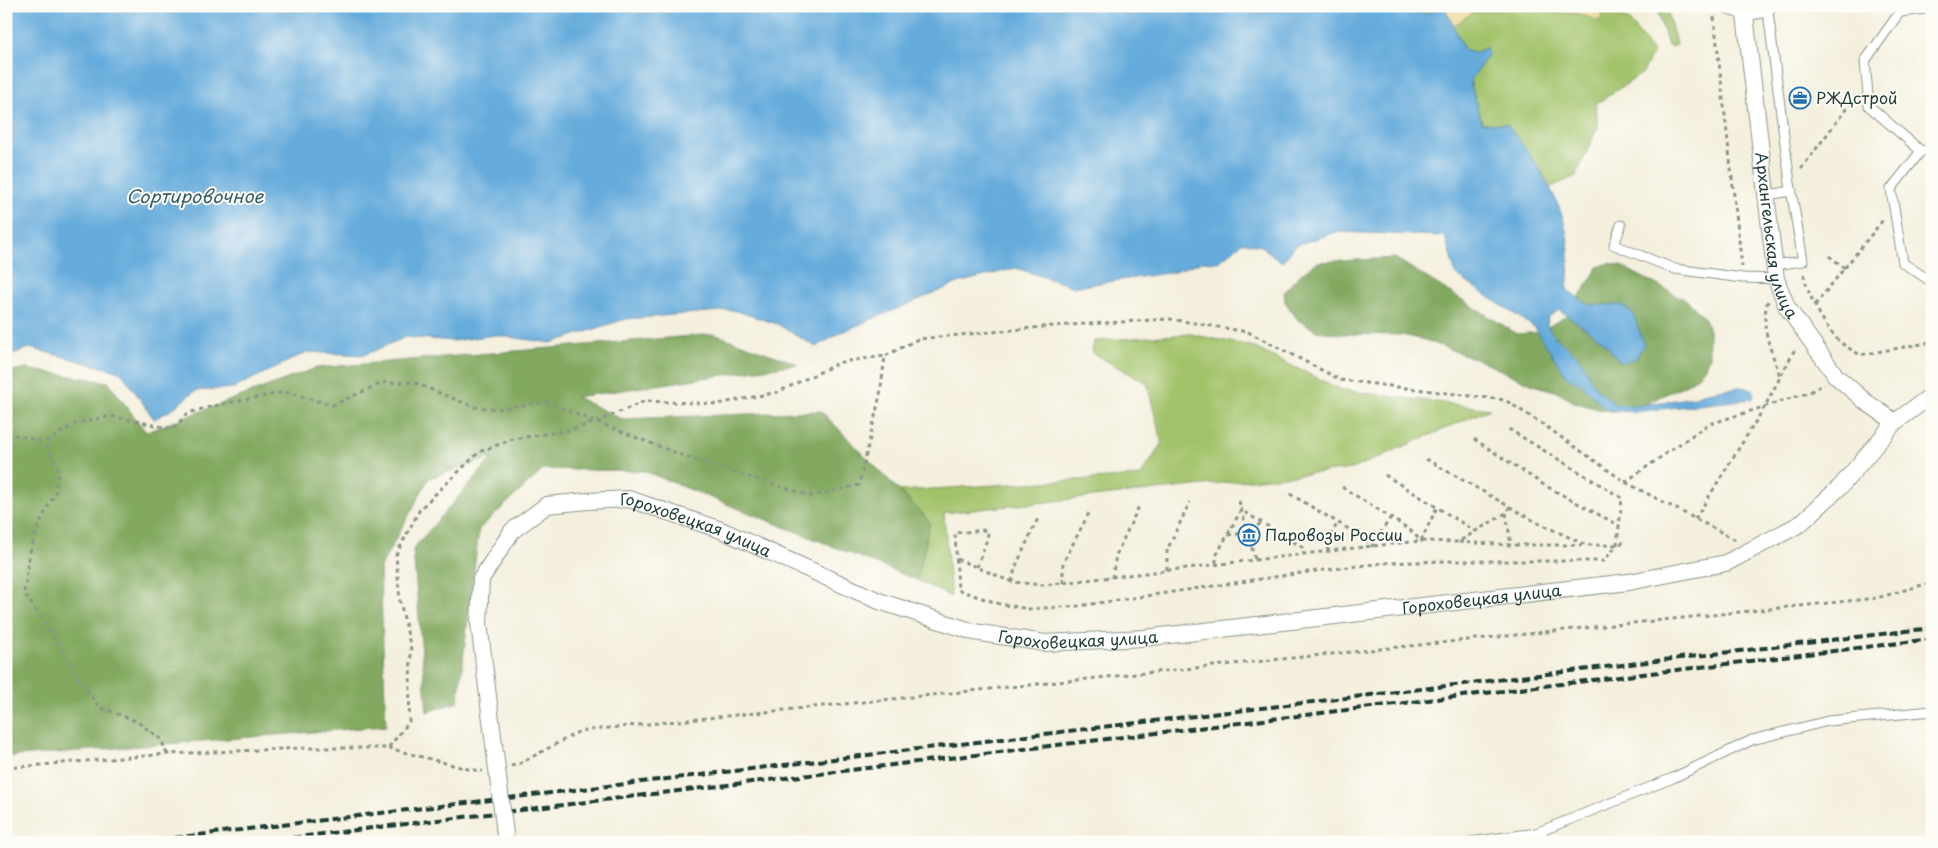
<svg xmlns="http://www.w3.org/2000/svg" width="1938" height="848" font-family="'Playpen Sans',sans-serif">
<style>
.green{fill:#a3c36b;stroke:#618050}
.forest{fill:#82a95f;stroke:#50734a}
.sand{fill:#eeda9e;stroke:#868c69}
.water{fill:#65abdc;stroke:#427488}
.lines{fill:none;stroke-linecap:round;stroke-linejoin:round}
.service-casing{stroke:#8a9688;stroke-width:11}
.minor-casing{stroke:#8a9688;stroke-width:18}
.path{stroke:#8a9688;stroke-width:3;stroke-dasharray:4 4;stroke-linecap:butt}
.service{stroke:#fff;stroke-width:9}
.minor{stroke:#fff;stroke-width:16}
.rail{stroke:#1f3d34;stroke-width:4;stroke-dasharray:8 4;stroke-linecap:butt}
.minor-bridge-casing{stroke:#8a9688;stroke-width:18;stroke-linecap:butt}
.minor-bridge{stroke:#fff;stroke-width:16}
.labels{text-anchor:middle;stroke-width:4;stroke-linejoin:round;paint-order:stroke}
.poi-label{font-size:16px;fill:#1f3d34;stroke:#fdfcf7;text-anchor:start}
.street-label{font-size:16px;fill:#1f3d34;stroke:#fdfcf7}
.water-label{font-size:18px;font-style:italic;fill:#345e66;stroke:#fdfcf7}
</style>
<rect width="100%" height="100%" fill="#fdfcf7"/>
<filter id="ink" filterUnits="userSpaceOnUse"><feTurbulence type="fractalNoise" baseFrequency=".02" numOctaves="2"/><feDisplacementMap in="SourceGraphic" scale="10" xChannelSelector="R" yChannelSelector="G"/><feConvolveMatrix kernelMatrix="1 2 1 2 8 2 1 2 1" color-interpolation-filters="sRGB"/></filter>
<filter id="wash" filterUnits="userSpaceOnUse"><feTurbulence type="fractalNoise" baseFrequency=".0096" numOctaves="4" result="noise"/><feDisplacementMap in="SourceGraphic" scale="20" xChannelSelector="R" yChannelSelector="G"/><feGaussianBlur stdDeviation="1.12" result="paint"/><feColorMatrix in="noise" values="0 0 0 0 0 0 0 0 0 0 0 0 0 0 0 0 0 1.4 0 .05"/><feComposite in="paint" operator="in"/></filter>
<g filter="url(#wash)">
<rect width="100%" height="100%" fill="#f4efdc"/>
<g class="green">
<path d="M1403,6h27l2,6c-10,3 -20,1 -29,-6z"/>
<path d="M1659,6h7l10,38 -4,3 -4,-1 -10,-33z"/>
<path d="M1516,7l63,7 21,6 4,-8 24,7 25,33 -10,21 -47,31 2,22 -22,50 -27,12 -8,-19 -59,-46 -12,-42 18,-26 -2,-8 -10,6 -11,-2 -12,-25 19,-13z"/>
<path d="M1190,334l61,12 91,44 148,19 -138,60 -408,44 7,84 -34,-17 13,-58 -30,-31 240,-15 22,-32 -15,-61 -55,-30 2,-12z"/>
</g>
<g class="forest">
<path d="M1395,258l122,76 23,-2 29,-18 29,-47 11,-4 12,3 67,35 17,18 4,12v25l-4,11 -7,9 -9,7 -54,26 -24,2 -14,-2 -23,-7 -19,-11 -22,-6 -52,-24 -56,-21 -23,-5 -61,-1 -24,-3 -19,-11 -13,-18 -1,-10c10,-12 21,-23 34,-30z"/>
<path d="M714,334l84,30 -222,33 46,22 199,-8 109,111 -13,58 -273,-109 -100,-2 -65,60 -21,173 -31,10 -14,-163 79,-91 -63,20 -49,90 6,158 -380,31v-386l20,-2 82,13 38,50 170,-64z"/>
</g>
<path class="sand" d="M1444,6h162l-6,15 -21,-7 -63,-7 -44,6 -19,13z"/>
<path class="water" d="M6,6h1397c9,7 19,9 29,6l-2,-6h14l21,45 11,2 10,-6 2,8 -18,26 12,42 25,1c29,38 61,81 62,131 0,12 -1,23 -2,35l22,15h33l11,8 11,31 -8,14 -15,5 -19,-23 -43,-30 -11,7 -1,9 9,12 23,19 17,31 20,17h26l53,-8 12,-5 33,-5 13,2 1,6 -2,4 -118,13 -28,-2 -25,-26 -15,-8 -32,-49 -78,-52 -11,-39 -108,-4 -41,13 -14,17 -21,-16 -18,-4 -24,20 -16,-1 -29,11 -100,15 -58,-19 -58,15 -116,49 -26,15 -39,-23 -44,-14 -107,9 -75,24 -56,-8 -43,6 -46,-4 -42,18 -57,-3 -73,36 -39,3 -24,19 -17,9 -33,-47 -91,-24 -24,8z"/>
</g>
<g filter="url(#ink)">
<g class="lines">
<g class="service-casing">
<g id="service">
<path d="M1721,6l24,10 23,-4 4,-6"/>
<path d="M1898,6l2,6 -35,49 4,45 52,45 -30,38 12,74 29,19"/>
<path d="M1768,12l22,171 13,78 -29,4"/>
<path d="M1900,12l32,-4"/>
<path d="M1921,151l11,-1"/>
<path d="M1767,195l25,-4"/>
<path d="M1621,225l-7,20 61,24 68,9 33,1"/>
<path d="M1470,842l66,-9 137,-55 79,-38 76,-19 104,-10"/>
</g>
</g>
<g class="minor-casing">
<g id="minor">
<path id="s1" d="M1744,6l32,273 11,28 49,69 30,26 29,20"/>
<path id="s2" d="M479,623l2,-44 31,-48 35,-26 41,-4 41,-2 92,31 158,71 95,31 71,11 99,-5 485,-56 97,-19 74,-39 41,-38 54,-64 37,-27"/>
</g>
</g>
<g class="path">
<path d="M1714,17l28,250"/>
<path d="M1801,169l55,-73"/>
<path d="M1829,256l16,12"/>
<path d="M1804,274c2,19 22,55 36,68 6,5 14,9 20,13l72,-13"/>
<path d="M1768,301c-9,25 4,51 12,75"/>
<path d="M1815,305l68,-85"/>
<path d="M6,433l39,9"/>
<path d="M1474,439l70,46 76,41"/>
<path d="M1426,459l112,64 48,22h31l10,-4"/>
<path d="M1385,475l90,56"/>
<path d="M1625,482l82,-57 103,-33 14,-8"/>
<path d="M1342,487l68,43 11,11 16,-34"/>
<path d="M1290,494l72,43 10,9 19,-29"/>
<path d="M1239,501l16,58"/>
<path d="M1506,513l5,32"/>
<path d="M1695,519l69,-111 32,-61"/>
<path d="M1228,535l21,-2 13,-11"/>
<path d="M1459,542l52,3h71"/>
<path d="M1328,551l-1,-8 11,-21"/>
<path d="M957,559l55,23 32,3 328,-39 49,-5 37,1 48,-29 4,-7"/>
<path d="M1216,563v-7l25,-46 61,37 1,6"/>
<path d="M977,567c3,-9 11,-27 11,-35l-4,-2 -29,3 3,57 42,14 29,5 49,-3 230,-34 75,-9 62,-2h159l13,-16 5,-47 -115,-70"/>
<path d="M1167,570v-20l23,-48"/>
<path d="M1112,578l4,-23 23,-49"/>
<path d="M1012,582l3,-14 24,-52"/>
<path d="M1063,583v-20l27,-52"/>
<path d="M388,748l80,21 15,2"/>
<path d="M167,754l-6,-15 -25,-18 -37,-14 -24,-33 -19,-34 -32,-47 6,-41 9,-27 17,-34 2,-23 -13,-26 32,-19 34,-7 62,13 15,-16 25,-7 72,-14 48,13 49,-22 31,-1 61,25 23,2 49,-7 140,55 125,39 48,-11 21,-90 5,-39 33,-17 136,-13 116,-7 78,13 93,48 164,20 36,23 84,59 111,58"/>
<path d="M511,766l8,-2 61,-33 1297,-133 52,-15 3,-2"/>
<path d="M6,768l161,-14 138,-6h83l21,-26 2,-73 -11,-48 -4,-46 24,-46 59,-57 34,-13 57,-9 26,-8 49,-21 73,3 60,-12 63,-30 44,-6"/>
</g>
<use href="#service" class="service"/>
<use href="#minor" class="minor"/>
<g class="rail">
<path d="M139,842l1793,-214"/>
<path d="M257,842l1675,-203"/>
</g>
<g class="minor-bridge-casing">
<path id="minor-bridge" d="M479,623l27,219"/>
</g>
<use href="#minor-bridge" class="minor-bridge"/>
</g>
</g>
<defs>
<g id="office-ring" transform="scale(1.125)"><circle r="9.5" fill="#fdfcf7" stroke="#1f6fb2" stroke-width="1.5"/><path d="M-6-3h4V-5.5h4V-3h4V5H-6ZM-1-4.5V-3h2v-1.5ZM-6 0V1H6V0Z" fill="#1f6fb2"/></g>
<g id="museum-ring" transform="scale(1.125)"><circle r="9.5" fill="#fdfcf7" stroke="#1f6fb2" stroke-width="1.5"/><path d="M0-6L6-3V-2H-6V-3ZM-5-1h2V3h-2ZM-1-1h2V3h-2ZM3-1h2V3H3ZM-6 4H6V6H-6Z" fill="#1f6fb2"/></g>
</defs>
<g fill-rule="evenodd">
<use href="#office-ring" x="1800" y="98"/>
<use href="#museum-ring" x="1249" y="535"/>
</g>
<g class="labels">
<g class="poi-label">
<text x="1816" y="104">РЖДстрой</text>
<text x="1265" y="541">Паровозы России</text>
</g>
<g class="street-label">
<text dy="6" stroke="none"><textPath href="#s1" startOffset="232">Архангельская улица</textPath></text>
<text dy="6" stroke="none"><textPath href="#s2" startOffset="298">Гороховецкая улица</textPath></text>
<text dy="6" stroke="none"><textPath href="#s2" startOffset="1108">Гороховецкая улица</textPath></text>
<text dy="6" stroke="none"><textPath href="#s2" startOffset="702">Гороховецкая улица</textPath></text>
</g>
<g class="water-label">
<text x="195" y="203">Сортировочное</text>
</g>
</g>
<rect width="1938" height="848" fill="none" stroke="#fdfcf7" stroke-width="25"/>
</svg>
